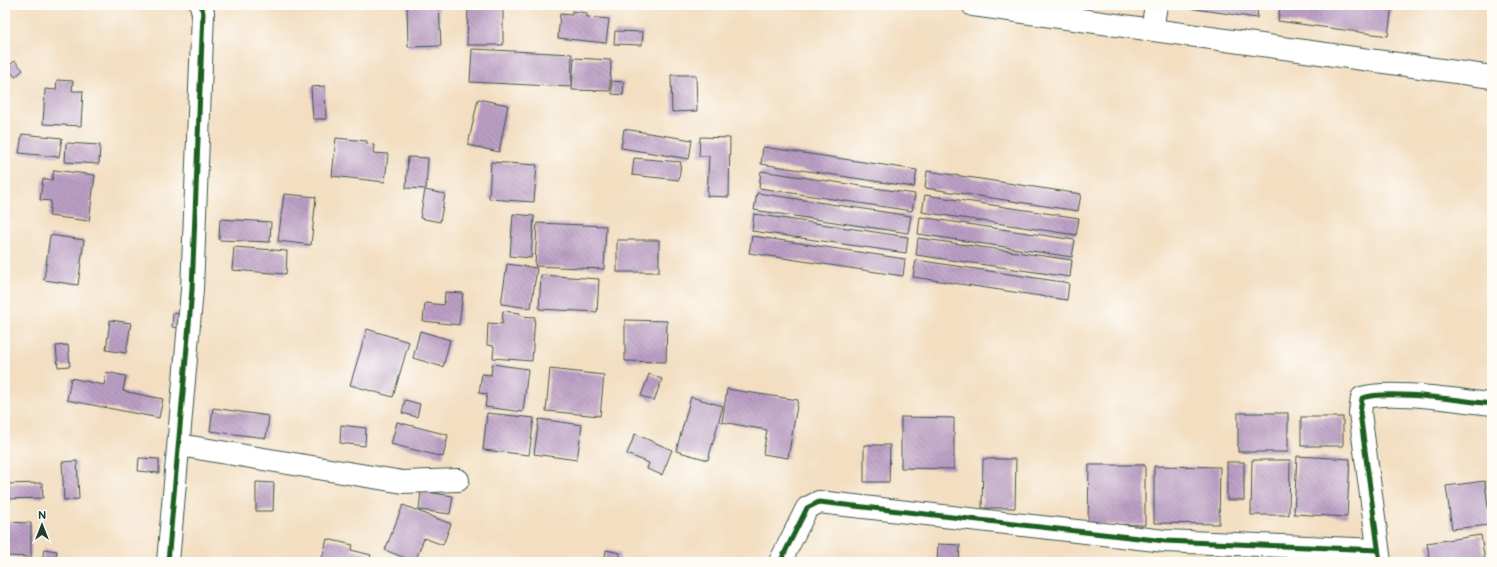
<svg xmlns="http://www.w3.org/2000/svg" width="1497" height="567" font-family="'Balsamiq Sans',sans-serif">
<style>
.building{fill:url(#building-back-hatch)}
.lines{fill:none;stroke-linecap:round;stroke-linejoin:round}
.minor-casing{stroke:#3f5549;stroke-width:24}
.minor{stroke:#fff;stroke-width:22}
.cycleway-casing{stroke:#fdfcf7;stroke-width:8}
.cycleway{stroke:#1b5e20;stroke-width:5}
</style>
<defs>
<pattern id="building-back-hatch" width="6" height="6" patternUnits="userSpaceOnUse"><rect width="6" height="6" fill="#bb9ec4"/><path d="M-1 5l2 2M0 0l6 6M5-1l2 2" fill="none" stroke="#9782a0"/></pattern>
</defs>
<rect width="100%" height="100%" fill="#fdfcf7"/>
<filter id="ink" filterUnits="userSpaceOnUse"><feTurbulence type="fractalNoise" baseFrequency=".025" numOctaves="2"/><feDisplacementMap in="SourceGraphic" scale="8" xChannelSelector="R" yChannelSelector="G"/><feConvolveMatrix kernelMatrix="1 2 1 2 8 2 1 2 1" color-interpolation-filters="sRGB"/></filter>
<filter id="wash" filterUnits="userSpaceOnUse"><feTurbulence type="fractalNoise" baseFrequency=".012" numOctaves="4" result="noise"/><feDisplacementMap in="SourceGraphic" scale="16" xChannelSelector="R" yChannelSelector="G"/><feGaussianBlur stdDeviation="0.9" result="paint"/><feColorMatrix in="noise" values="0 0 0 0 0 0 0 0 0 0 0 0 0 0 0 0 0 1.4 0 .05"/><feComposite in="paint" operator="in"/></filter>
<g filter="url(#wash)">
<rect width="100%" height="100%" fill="#f3dec1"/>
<g id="blocks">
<g class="building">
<path d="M407,5h32l2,41 -33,1z"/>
<path d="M468,5h35v40h-36z"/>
<path d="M1168,5h90l-1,13z"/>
<path d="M1280,5h112l-4,31 -110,-15z"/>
<path d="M572,11l15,2v4l22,2 -3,24 -48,-5 2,-24 12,1z"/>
<path d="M615,31l28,1 -1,13 -28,-1z"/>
<path d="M472,49l100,5 -1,33 -101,-5z"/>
<path d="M574,58l37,2 -1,31 -38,-1z"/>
<path d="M15,61l8,9 -8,7 -8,-10z"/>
<path d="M671,75h25l1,36 -25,1z"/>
<path d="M57,80l16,1 -1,10h11l-2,35 -38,-2 2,-35 11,1z"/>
<path d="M612,81l12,1 -1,13 -11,-1z"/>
<path d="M325,86l1,33h-13l-2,-32z"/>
<path d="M478,99l30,6 -9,47 -31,-7z"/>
<path d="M624,129l68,11 -3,19 -68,-11z"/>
<path d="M22,134l40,4 -3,19 -40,-4z"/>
<path d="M700,137l30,1 -1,59 -22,-1 2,-40h-10z"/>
<path d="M336,138l31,3v3l7,1 -1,8 15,1 -3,28 -53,-6z"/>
<path d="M66,143l34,2 -1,19 -34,-2z"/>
<path d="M763,147l154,23 -3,17 -153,-23z"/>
<path d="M408,157l20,1 -2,31 -20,-1z"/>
<path d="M634,158l47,4 -2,18 -47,-5z"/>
<path d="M491,162l46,3 -3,37 -45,-3z"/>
<path d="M54,170l41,5 -6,46 -40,-5 2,-15 -11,-1 3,-21 9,1z"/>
<path d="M761,171l154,23 -3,17 -153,-23z"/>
<path d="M927,171l154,23 -3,17 -153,-23z"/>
<path d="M425,190l20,4 -5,28 -20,-4z"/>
<path d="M757,193l154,23 -3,17 -154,-23z"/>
<path d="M284,194l32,3 -5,48 -33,-4z"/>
<path d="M925,195l154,23 -3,17 -154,-23z"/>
<path d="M513,214l21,2 -3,42 -21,-2z"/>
<path d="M754,214l154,23 -2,16 -154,-22z"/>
<path d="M920,217l155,23 -3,17 -154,-23z"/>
<path d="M220,219l51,3 -1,20 -51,-2z"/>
<path d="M537,223l69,3 -2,43 -69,-3z"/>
<path d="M50,235l34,5 -6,45 -34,-5z"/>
<path d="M752,236l153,23 -2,17 -154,-23z"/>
<path d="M918,238l154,22 -2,17 -154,-22z"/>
<rect x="617" y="240" width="42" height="32"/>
<path d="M234,247l53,4 -1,23 -54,-4z"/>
<path d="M916,260l153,23 -2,17 -154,-23z"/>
<path d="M507,264l30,4 -6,40 -30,-4z"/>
<path d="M541,275l58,4 -2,33 -58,-3z"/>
<path d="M445,292l18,1 -4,32 -36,-4 2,-18 19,2z"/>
<path d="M503,311l17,2v3l15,1 -3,44 -39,-3 1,-12 -7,-1 1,-22 14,1z"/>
<path d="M173,313l8,1 -1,14 -8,-1z"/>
<path d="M110,320l21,3 -5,30 -20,-3z"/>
<path d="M625,320l42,1 -1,41 -41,-1z"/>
<path d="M367,329l42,13 -16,55 -43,-12z"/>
<path d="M420,331l30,9 -7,27 -30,-9z"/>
<path d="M68,345l2,21 -12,1 -2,-21z"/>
<path d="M492,364l36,5 -5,43 -38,-5 2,-13 -8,-1 3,-19 9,1z"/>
<path d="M550,369l54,6 -4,41 -54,-5z"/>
<path d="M106,372l20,4 -3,15 40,8 -4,19 -92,-18 4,-22 33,7z"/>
<path d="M649,374l13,5 -8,22 -13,-5z"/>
<path d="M727,389l71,11 -10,58 -25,-4 4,-24 -45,-8z"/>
<path d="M691,397l32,9 -15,54 -32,-9z"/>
<path d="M405,400l15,4 -3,13 -15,-4z"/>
<path d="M213,408l56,8 -3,22 -56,-7z"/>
<path d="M487,413l47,5 -5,37 -46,-5z"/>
<rect x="1238" y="413" width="50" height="39"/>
<path d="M901,417l53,1v51l-53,-1z"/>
<rect x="1301" y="417" width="42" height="29"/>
<path d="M539,419l43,6 -5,35 -43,-6z"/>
<path d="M397,422l51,13 -5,22 -52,-13z"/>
<path d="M341,425l25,3 -1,18 -25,-3z"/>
<path d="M635,434l37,16 -10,25 -15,-6 2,-6 -22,-9z"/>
<path d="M864,445h26l-1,37h-25z"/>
<path d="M1297,456l53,3 -3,58 -53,-3z"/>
<path d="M139,458l20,1v14l-21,-2z"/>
<path d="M983,459h33l-1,49h-33z"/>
<path d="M1252,460h38l-1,55h-38z"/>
<path d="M77,461l2,38 -15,1 -2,-38z"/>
<rect x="1227" y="462" width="17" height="38"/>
<path d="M1089,465h56v60l-57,-1z"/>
<path d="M1154,466l66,1 -1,57 -65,-1z"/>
<path d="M1485,481l5,44 -38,4 -6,-43z"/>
<path d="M256,482l18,1 -1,28h-17z"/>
<path d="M42,483l1,15 -38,1v-15z"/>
<path d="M421,491l32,5 -3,18 -31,-4z"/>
<path d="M403,505l48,19 -8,21 -19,-7 -9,24 -30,-12z"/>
<path d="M5,522l26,1v34l-26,-1z"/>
<path d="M1481,535l4,27h-55l-3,-19z"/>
<path d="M327,539l26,6 -2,5 20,5 -2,7h-48z"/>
<path d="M938,544l22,1 -1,17h-22z"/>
<path d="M44,549l13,2 -2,11h-13z"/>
<path d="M606,550l14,3 -1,9h-15z"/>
<path d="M102,557l14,3 -1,2h-15z"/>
</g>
</g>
</g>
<g filter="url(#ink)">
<use href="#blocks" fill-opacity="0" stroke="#3f5549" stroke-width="1"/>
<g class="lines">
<g class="minor-casing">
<g id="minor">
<path d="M973,5l519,72"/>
<path d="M1152,30l4,-25"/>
<path d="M179,445l224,37 55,-2"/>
<path d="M168,562l24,-272 11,-277 -2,-8"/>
<path d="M780,562l27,-54 12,-6 346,39 213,9"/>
<path d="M1380,562l-20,-149 2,-15c27,-9 99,3 130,6"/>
</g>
</g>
<use href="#minor" class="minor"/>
<g class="cycleway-casing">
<g id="cycleway">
<path d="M168,562l24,-272 11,-277 -2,-8"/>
<path d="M780,562l27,-54 12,-6 346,39 213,9"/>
<path d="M1380,562l-20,-149 2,-15c27,-9 99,3 130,6"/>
</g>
</g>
<use href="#cycleway" class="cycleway"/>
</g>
</g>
<rect width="1497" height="567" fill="none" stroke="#fdfcf7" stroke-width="20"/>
<g transform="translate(42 525)" stroke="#fdfcf7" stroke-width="3" paint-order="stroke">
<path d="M0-3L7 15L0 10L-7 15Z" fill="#1f3d34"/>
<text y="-6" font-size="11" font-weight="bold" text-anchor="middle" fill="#1f3d34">N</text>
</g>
</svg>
